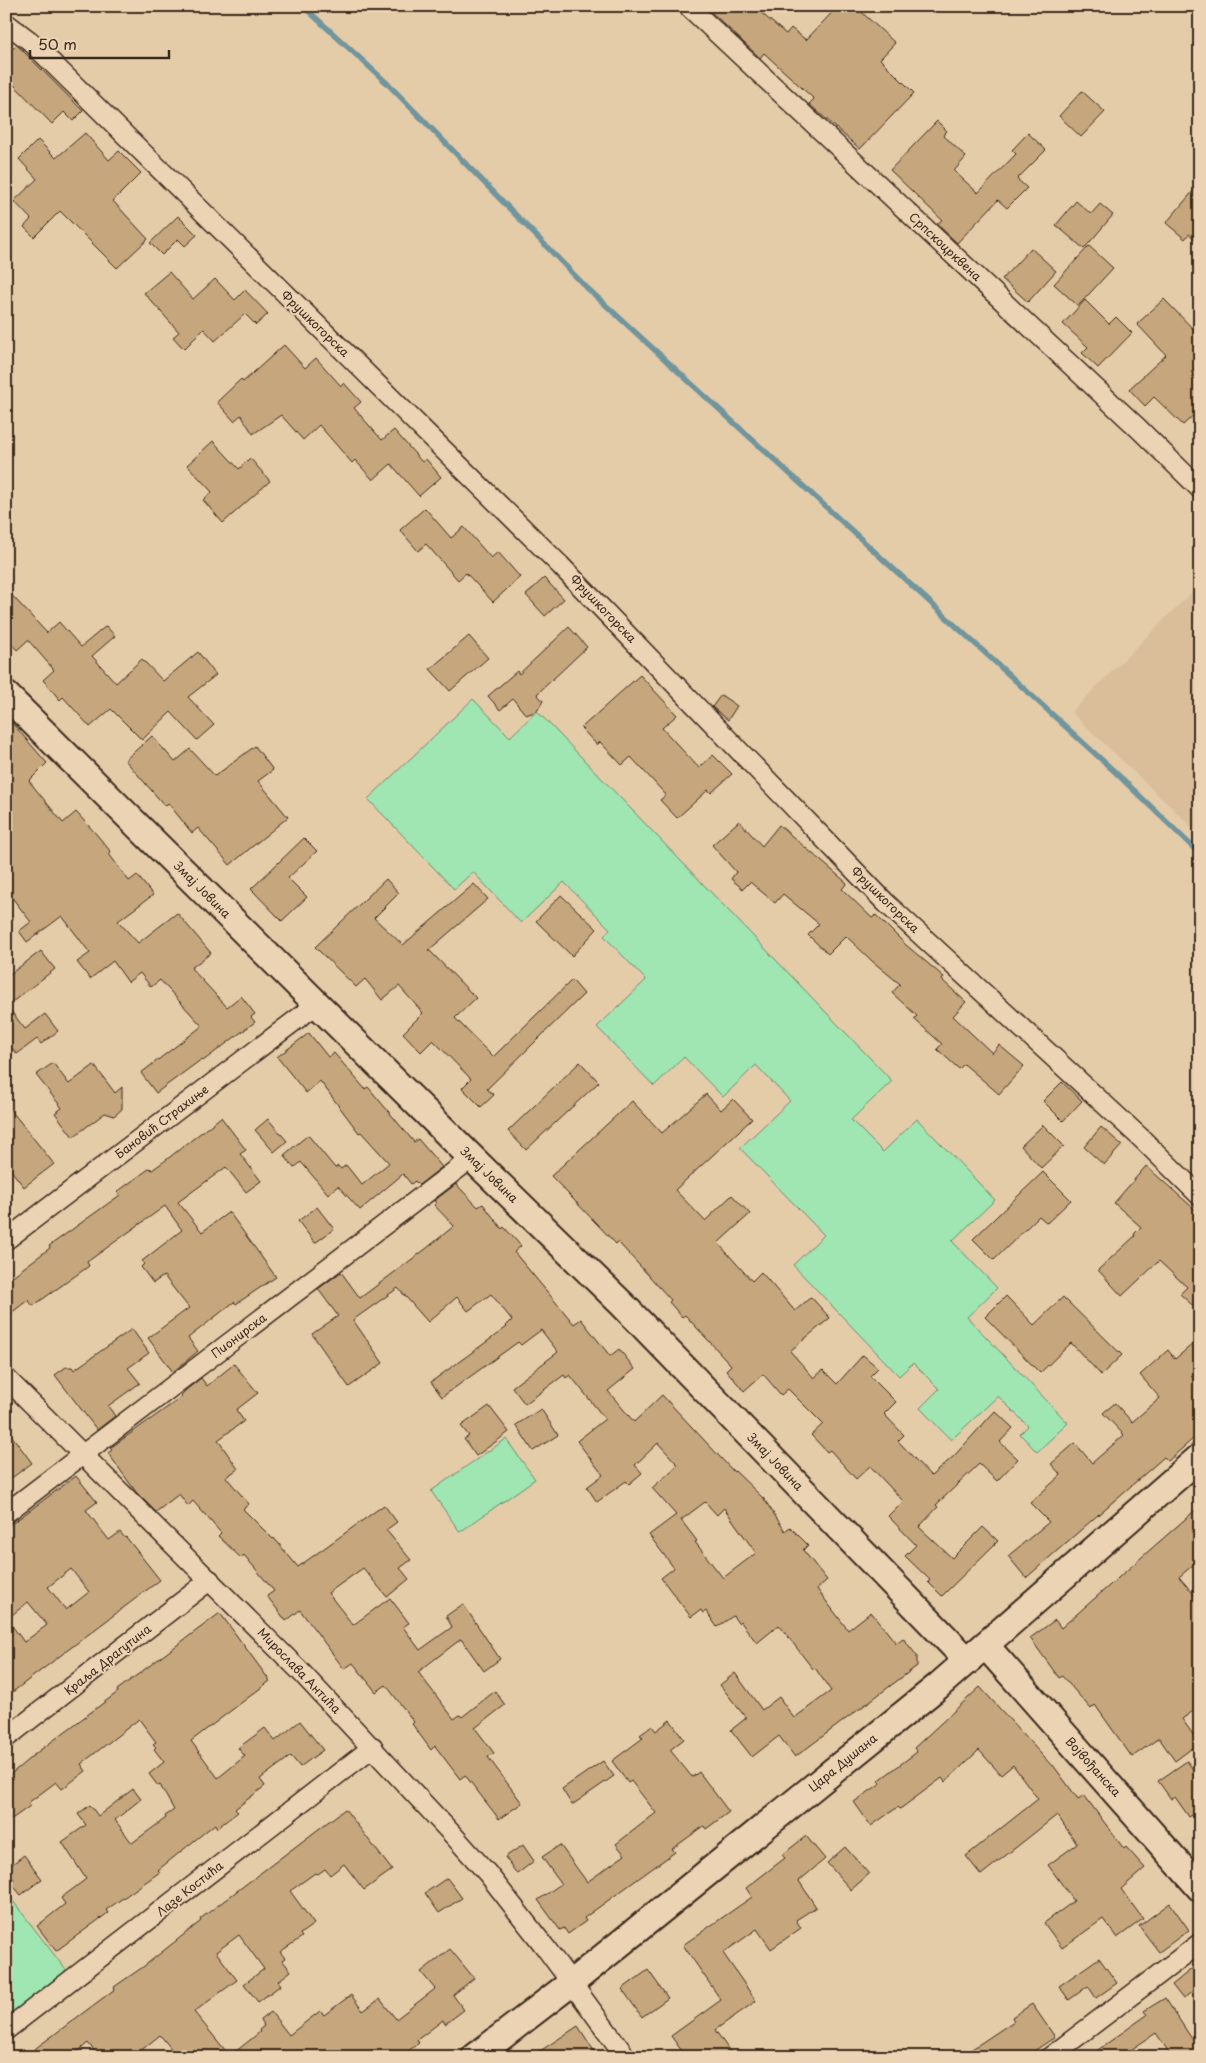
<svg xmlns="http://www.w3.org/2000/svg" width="1206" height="2063" font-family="'Playpen Sans',sans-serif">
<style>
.built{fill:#d9be99}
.green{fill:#9fe6b3;stroke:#6d8868}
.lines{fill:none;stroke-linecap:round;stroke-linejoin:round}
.stream{stroke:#6f959d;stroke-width:5.5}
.building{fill:#c6a67c;stroke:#3b2a1e;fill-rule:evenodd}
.street-casing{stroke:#3b2a1e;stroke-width:22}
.secondary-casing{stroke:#3b2a1e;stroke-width:30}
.street{stroke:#ebd3b3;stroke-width:19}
.secondary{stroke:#ebd3b3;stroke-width:26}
.labels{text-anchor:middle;stroke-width:4;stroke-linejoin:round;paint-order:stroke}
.street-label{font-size:12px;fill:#3b2a1e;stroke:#ebd3b3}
</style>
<rect width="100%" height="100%" fill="#e5cca9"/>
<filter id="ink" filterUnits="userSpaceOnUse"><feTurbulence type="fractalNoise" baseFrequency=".02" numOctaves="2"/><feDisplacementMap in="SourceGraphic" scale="10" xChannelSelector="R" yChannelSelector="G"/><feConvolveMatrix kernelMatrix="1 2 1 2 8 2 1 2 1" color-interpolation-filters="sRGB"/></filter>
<g filter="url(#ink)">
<path class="built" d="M1200,584v251l-129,-123z"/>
<g class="green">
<path d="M473,699l37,38 27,-26 355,370 -41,39 32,32 34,-33 78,81 -43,41 45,47 -30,29 101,106 -31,29 -17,-18 8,-8 -30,-30 -47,44 -31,-32 19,-19 -26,-26 -14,13 -106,-111 31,-30 -84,-87 50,-47 -34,-36 -33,32 -39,-40 -30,29 -57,-59 49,-47 -42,-44 6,-7 -46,-47 -43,41 -48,-51 -19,17 -86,-90z"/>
<path d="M506,1439l29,40 -75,53 -29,-41z"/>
<path d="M6,1892l63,82 -63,47z"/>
</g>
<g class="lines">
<path class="stream" d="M303,6l84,77 199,204 528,484 86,83"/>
</g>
<g class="building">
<path d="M705,6h48l33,28 5,-6 15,12 32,-34h17l40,37 -15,16 34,34 -54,56 -51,-45 5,-5 -50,-46 -4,5z"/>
<path d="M17,45l66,66 -10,10 -9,-9 -12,12 -38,-39 -8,7v-37z"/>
<path d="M1082,91l23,21 -24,25 -22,-21z"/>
<path d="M937,121l10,10 -4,4 23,22 -12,14 24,22 38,-39 -4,-4 16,-17 18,17 -29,29 10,9 -20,20 -9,-8 -41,43 -20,-19 5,-4 -52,-50z"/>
<path d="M85,133l24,27 10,-9 22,22 -28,28 35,38 -31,29 -57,-57 -26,26 -10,-10 7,-8 -17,-18 23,-22 -18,-20 19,-19 18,18z"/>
<path d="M1200,183v60l-11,-9 -4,5 -19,-16z"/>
<path d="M1076,201l15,13 9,-10 13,11 -29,34 -28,-24z"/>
<path d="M178,216l19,19 -12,11 -7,-7 -16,16 -12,-12z"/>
<path d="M1089,246l24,22 -35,38 -24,-22z"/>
<path d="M1031,248l25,23 -28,31 -26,-23z"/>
<path d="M169,272l24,27 22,-20 20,21 10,-10 23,24 -12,11 -11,-11 -30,27 -11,-12 -20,20 -11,-12 6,-5 -35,-39z"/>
<path d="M1164,299l36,37v27l-9,9 9,9v28l-17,16 -29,-28 -9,9 -16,-17 37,-34 -29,-31z"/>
<path d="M1085,300l24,24 7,-7 16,16 -34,35 -16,-15 6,-6 -25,-23z"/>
<path d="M284,345l21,23 11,-10 25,28 3,-3 17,19 -7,6 28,32 12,-10 28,32 4,-3 15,18 -22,19 -28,-32 -18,16 -18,-20 -3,3 -33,-38 -16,15 -22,-25 -28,19 -12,-19 -7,6 -17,-19 24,-23 2,3z"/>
<path d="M213,441l26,28 11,-11 20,23 -47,42 -20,-23 9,-8 -25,-27z"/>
<path d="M425,508l26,30 13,-11 27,31 7,-6 22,25 -27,25 -27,-29 -8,7 -32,-36 -8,7 -18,-21z"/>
<path d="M544,578l20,21 -19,17 -19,-21z"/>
<path d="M6,589l41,44 12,-11 22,25 25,-21 9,10 -23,20 24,27 26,-24 21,22 35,-29 18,23 -28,22 26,28 -17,15 -26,-28 -29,28 -31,-31 -21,18 -27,-30 -3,3 -17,-20 11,-10 -26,-30 -11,10 -11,-12z"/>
<path d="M569,627l18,20 -50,47 6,7 -6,10 -11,4 -13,-16 -13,11 -12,-14 29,-25 2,3z"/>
<path d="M469,636l19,22 -38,33 -20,-22z"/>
<path d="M640,675l37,40 -15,13 37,40 14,-13 19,19 -21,19 -3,-3 -31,28 -17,-18 6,-5 -35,-38 -9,8 -22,-23 -3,3 -16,-17z"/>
<path d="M721,695l16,11 -9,14 -16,-13z"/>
<path d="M6,716l41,47 -18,18 34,42 13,-11 21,23 14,17 -2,2 20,27 8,-6 16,20 -35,26 20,22 39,-30 34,40 -20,15 36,39 14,-11 14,18 -4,3 4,5 -52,39 -1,-2 -46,34 -15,-20 61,-47 -42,-46 -9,7 -11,-14 -12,9 -15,-21 -23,18 -13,-17 13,-9 -28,-37 -35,26 -8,-11 12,-9 -25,-32z"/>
<path d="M152,736l23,26 15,-13 25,27 40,-30 18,24 -15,11 30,36 -58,48 -32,-37 -6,5 -24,-30 -3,3 -40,-46z"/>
<path d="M739,821l23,25 17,-21 68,58 -5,6 30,29 4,-3 30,30 38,32 -2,3 24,22 -13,14 39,37 7,-8 25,21 -25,28 -35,-30 -5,5 -22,-20 5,-5 -28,-25 3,-3 -25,-23 8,-9 -28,-23 -26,-25 -18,18 -20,-19 11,-11 -36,-30 -8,9 -25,-21 -7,7 -12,-10 5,-7 -24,-27z"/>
<path d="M304,838l13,13 -29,27 19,19 -25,24 -31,-32z"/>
<path d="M386,879l13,14 -25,25 29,27 71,-61 14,15 -59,51 47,48 -21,20 38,39 79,-77 12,14 -97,95 7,6 -13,12 -19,-19 9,-9 -38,-39 -12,12 -18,-19 20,-20 -24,-27 -17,14 -17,-21 -9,8 -41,-40z"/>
<path d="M561,895l36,34 -25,27 -36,-35z"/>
<path d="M41,951l14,18 -48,37 18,23 20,-15 13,17 -17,13 -4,-5 -20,15 -11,-13v-64z"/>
<path d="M309,1033l19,24 6,-4 31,36 3,-2 46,55 4,-3 24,28 -23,18 -4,-4 -4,3 -8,-10 -43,36 -22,-24 -10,8 -27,-32 -7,6 -10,-13 24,-20 27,33 3,-2 3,3 5,-4 16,20 27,-22 -28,-31 -2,1 -39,-52 -14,12 -29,-36z"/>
<path d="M580,1062l19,20 -73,68 -18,-19z"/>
<path d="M53,1063l16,21 25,-19 21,28 7,-6v22l-8,7 -9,-3 -32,24 -18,-24 7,-5 -26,-33z"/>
<path d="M1062,1082l20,19 -19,20 -20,-20z"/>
<path d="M706,1094l15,16 12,-11 19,20 -77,71 30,31 27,-26 18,19 -32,29 34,38 9,-9 34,39 16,-14 19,21 -40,33 24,27 9,-8 14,14 26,-29 15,13 -8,8 26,26 -12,12 20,21 -6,6 33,35 23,-20 41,-45 18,17 -13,14 18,17 -21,22 -18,-17 -43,41 2,2 -19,20 33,31 31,-31 15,14 -56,55 -14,-14 2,-2 -25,-24 11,-11 -28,-29 15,-15 -33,-35 -14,13 -26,-29 -3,2 -16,-17 12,-11 -35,-35 -7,6 -18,-21 -19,17 -18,-21 5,-5 -46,-50 -3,2 -13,-15 2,-2 -53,-58 -2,2 -65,-68 81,-75 30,32z"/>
<path d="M6,1104l48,60 -30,23 -18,-23z"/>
<path d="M221,1117l25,33 -6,4 21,27 -15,11 -20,-25 -48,35 24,30 27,-20 47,65 -40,27 -2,-2 -46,36 10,13 -25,21 -25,-34 41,-30 -25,-32 -11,7 -12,-16 3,-3 -2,-3 40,-31 -17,-24 -78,56 2,4 -56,40 -5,-6 -22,17v-36l44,-33 -1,-2 71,-51 -3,-3 33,-24 2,2 14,-10z"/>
<path d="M268,1119l19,22 -13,11 -19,-22z"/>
<path d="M1043,1125l21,21 -23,22 -20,-22z"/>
<path d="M1101,1127l21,18 -18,20 -20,-18z"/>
<path d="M1146,1166l54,48v98l-20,-18 7,-7 -28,-26 -37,35 -24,-26 37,-34 -1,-2 7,-7 -27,-24z"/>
<path d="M1043,1172l28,28 -24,23 -8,-7 -45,44 -21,-21z"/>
<path d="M456,1184l22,23 5,-3 19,25 2,-2 17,19 -7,6 60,72 7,-5 29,37 9,-7 16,20 -27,22 26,31 28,-27 72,77 1,-1 29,28 21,32 5,-4 18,18 -5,5 24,30 -10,9 31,41 23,-18 25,31 7,-5 14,18v10l-122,91 -16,-21 -27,21 -21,-27 15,-12 -26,-33 15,-12 27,37 17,-13 15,21 37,-27 -16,-23 -2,1 -34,-44 -22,18 -17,-22 -2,2 -5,-7 -16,11 -11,-16 -3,2 -2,-3 -10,7 -30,-39 13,-10 -25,-33 27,-20 -24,-27 26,-23 -20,-22 -23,22 7,8 -13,11 -3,-3 -29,21 -10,-15 16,-12 -26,-34 28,-22 -35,-44 -4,3 -2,-3 -39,29 -13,-17 46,-35 -17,-22 -20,15 -3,-3 -76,55 -11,-15 76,-55 -1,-1 6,-6 -21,-26 -23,17 -11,-14 -29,25 -30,-34 -45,32 30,43 -34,24 -37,-53 26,-18 -20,-27 23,-17 19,26 67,-50 27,-22 -20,-21 2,-2 -2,-2zM705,1502l12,13 7,-7 32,45 -33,25 -28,-36 2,-1 -16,-21z"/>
<path d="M317,1207l17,22 -19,14 -17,-22z"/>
<path d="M1006,1296l28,29 29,-28 59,58 -21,20 -30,-32 -31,30 -55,-56z"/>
<path d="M132,1329l17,24 -21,15 12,15 -32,23 7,10 -18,14 -42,-55 11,-8h6l2,3z"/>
<path d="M1200,1338v31l-9,7 9,10v43l-7,6 2,2 -27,24 -4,-4 -138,121 -18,-22 41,-34 -19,-19 31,-28 -10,-11 24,-21 17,20 32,-28 -21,-22 12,-10 17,19 28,-24 -20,-23 28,-25 7,9z"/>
<path d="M234,1364l24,29 -22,17 8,11 -26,19 20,29 -12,8 23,27 -6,5 30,30 1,-1 24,29 86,-62 13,17 -11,8 25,30 -11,8 9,11 -22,18 -24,-29 -35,25 25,32 37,-27 19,25 -6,4 17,23 32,-23 -6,-11 17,-12 37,55 -16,12 -23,-32 -43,33 36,47 6,-4 2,2 33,-26 10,14 -30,23 19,25 -6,4 34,46 -23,16 -34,-44 -5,4 -25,-33 -4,4 -19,-26 2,-2 -28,-37 -10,7 -23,-29 -9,6 -44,-59 -14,11 -19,-25 7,-5 -30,-36 -3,3 -23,-22 3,-3 -28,-32 -5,5 -9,-12 -23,18 -20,-20 -28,-39 4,-3 -2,-2 72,-51 -1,-2 5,-5 15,-12 6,8z"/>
<path d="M489,1406l20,26 -33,24 -12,-17 5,-3 -8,-10z"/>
<path d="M541,1409l17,26 -25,16 -17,-26z"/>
<path d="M6,1428l26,35 -26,19z"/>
<path d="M76,1476l21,26 -11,8 23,30 11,-8 5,6 1,-1 34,43 -154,117v-169zM71,1569l18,23 -23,18 -18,-23zM28,1602l19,23 -23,17 -17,-23z"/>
<path d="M1200,1506v53l-21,18 21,24v105l-18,13 17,24 -24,18 -16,-23 -27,19 -37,-52 -4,4 -29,-33 -3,2 -29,-40 25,-18 6,8z"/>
<path d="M220,1613l50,68 -79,60 27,37 27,-22 -7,-8 27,-20 10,13 25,-20 23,29 -23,17 -9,-11 -31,23 5,7 -30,23 3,3 -21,16 -2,-4 -57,46 2,2 -54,38 2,3 -52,38 -19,-25 28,-22 -4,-6 25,-19 -24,-37 24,-17 -8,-11 12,-9 8,11 35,-27 8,10 -26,21 17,23 34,-25 -1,-2 9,-6 -14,-25 -2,1 -9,-12 15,-12 -10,-13 2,-2 -3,-3 3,-2 -17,-23 -58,45 5,7 -24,18 -6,-7 -28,21 2,3 -24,17v-45l29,-24 83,-62 -1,-2z"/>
<path d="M980,1687l72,79 1,-1 25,34 6,-4 40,54 2,-2 19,21 -24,21 22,30 -26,19 -14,-19 -41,29 -18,-25 30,-22 -26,-36 29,-21 -20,-29 -76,60 -15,-19 72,-57 -25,-34 -12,10 -22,-25 -34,32 -3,-4 -42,31 -2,-2 -27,19 -17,-24 27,-19 -3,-2 39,-29 -3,-4z"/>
<path d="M670,1720l14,19 -14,11 22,27 7,-5 30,40 -23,17 -2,-3 -32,23 3,3 -91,66 2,3 -18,13 -4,-6 -4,2 -22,-30 23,-16 -19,-27 18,-12 27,37 38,-27 -9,-11 40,-31 -25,-32 -3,2 -16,-22 31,-23 -3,-3 12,-9 4,5z"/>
<path d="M603,1761l11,15 -42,29 -10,-16z"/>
<path d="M1187,1761l13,18v31l-11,7 -14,-20 -4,2 -13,-18z"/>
<path d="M345,1809l47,61 -28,20 -20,-26 -14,11 -5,-6 -7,5 -3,-1 -25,18 24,33 -14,10 2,3 -22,15 5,6 -3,2 9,11 -13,10 3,4 -23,17 -14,-18 20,-15 -25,-34 -23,17 21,28 -43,32 36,44 30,-24 -1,-2 5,-4 -4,-6 11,-8 18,23 31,-24 4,4 27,-20 12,16 17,-12 16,20 39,-30 -14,-17 29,-23 24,29 -21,17 11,15 -19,14 -2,-4 -26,20 2,3 -19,14h-222l-18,-22 -27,22h-34l-11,-14 -17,14h-47l91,-68 -1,-2 29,-20 58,-46 -1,-2z"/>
<path d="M806,1836l19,23 -26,22 17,26 -20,13 5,8 -30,21 -14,-20 -34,24 33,48 -41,29 19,27h-48l-15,-21 50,-36 -38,-55 69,-48 -6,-9 39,-30 -3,-3z"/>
<path d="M523,1845l11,16 -17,13 -12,-17z"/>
<path d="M845,1847l24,27 -18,16 -24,-27z"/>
<path d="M24,1855l18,24 -21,16 -11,-13 4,-3 -8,-10z"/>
<path d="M447,1878l15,20 -23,15 -14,-20z"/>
<path d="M1170,1903l19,27 -30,22 -20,-26z"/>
<path d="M1099,1958l18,25 -21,15 -8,-12 -19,14 -10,-14z"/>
<path d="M1200,1962v23l-17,14 -11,-14z"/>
<path d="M648,1970l20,28 -26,19 -20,-28z"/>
<path d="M1165,1998l35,53v6h-28l-16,-24 -36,24h-32l59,-42 -3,-4z"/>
<path d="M1032,2004l23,33 -30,20h-65l54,-36 -2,-4z"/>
<path d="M578,2026l20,31h-67z"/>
</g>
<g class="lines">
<g class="street-casing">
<g id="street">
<path d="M688,6l450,422 62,61"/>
<path d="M6,23l24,18 530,524 326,338 256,236 58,57"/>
<path d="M6,1240l311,-236"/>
<path d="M6,1378l293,292 155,166 34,38 57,73 81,110"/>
<path d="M6,1513l466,-355"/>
<path d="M6,1738l204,-158"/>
<path d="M6,2030l367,-283"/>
<path d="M1050,2057l150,-114"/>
</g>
</g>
<g class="secondary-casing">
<g id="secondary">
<path d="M6,695l466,463 150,146 346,357"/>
<path d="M986,1646l214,242"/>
<path d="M475,2057l95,-73 367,-297 263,-230"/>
</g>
</g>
<use href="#street" class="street"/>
<use href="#secondary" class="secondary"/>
</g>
</g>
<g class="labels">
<g class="street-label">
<text transform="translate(945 247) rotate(43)" y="4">Српскоцрквена</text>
<text transform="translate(315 324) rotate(44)" y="4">Фрушкогорска</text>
<text transform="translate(603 609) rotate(46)" y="4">Фрушкогорска</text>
<text transform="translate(202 890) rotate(45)" y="4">Змај Јовина</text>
<text transform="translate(885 900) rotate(44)" y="4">Фрушкогорска</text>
<text transform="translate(162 1122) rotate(-37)" y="4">Бановић Страхиње</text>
<text transform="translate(489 1175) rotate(44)" y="4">Змај Јовина</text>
<text transform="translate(239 1336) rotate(-37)" y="4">Пионирска</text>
<text transform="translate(775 1462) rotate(46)" y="4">Змај Јовина</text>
<text transform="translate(108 1660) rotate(-38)" y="4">Краља Драгутина</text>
<text transform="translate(299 1671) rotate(46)" y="4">Мирослава Антића</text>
<text transform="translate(843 1763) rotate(-39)" y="4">Цара Душана</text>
<text transform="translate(1093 1767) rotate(48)" y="4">Војвођанска</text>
<text transform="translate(190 1889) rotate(-38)" y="4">Лазе Костића</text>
</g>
</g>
<rect width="1206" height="2063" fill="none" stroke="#ebd3b3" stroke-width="25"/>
<rect x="12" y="12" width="1181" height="2038" fill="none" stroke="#3b2a1e" stroke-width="2" filter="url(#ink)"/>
<path d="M30 50v8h139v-8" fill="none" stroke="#3b2a1e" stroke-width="2.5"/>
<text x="38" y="50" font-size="15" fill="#3b2a1e" stroke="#ebd3b3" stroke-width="4" paint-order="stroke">50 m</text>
</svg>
